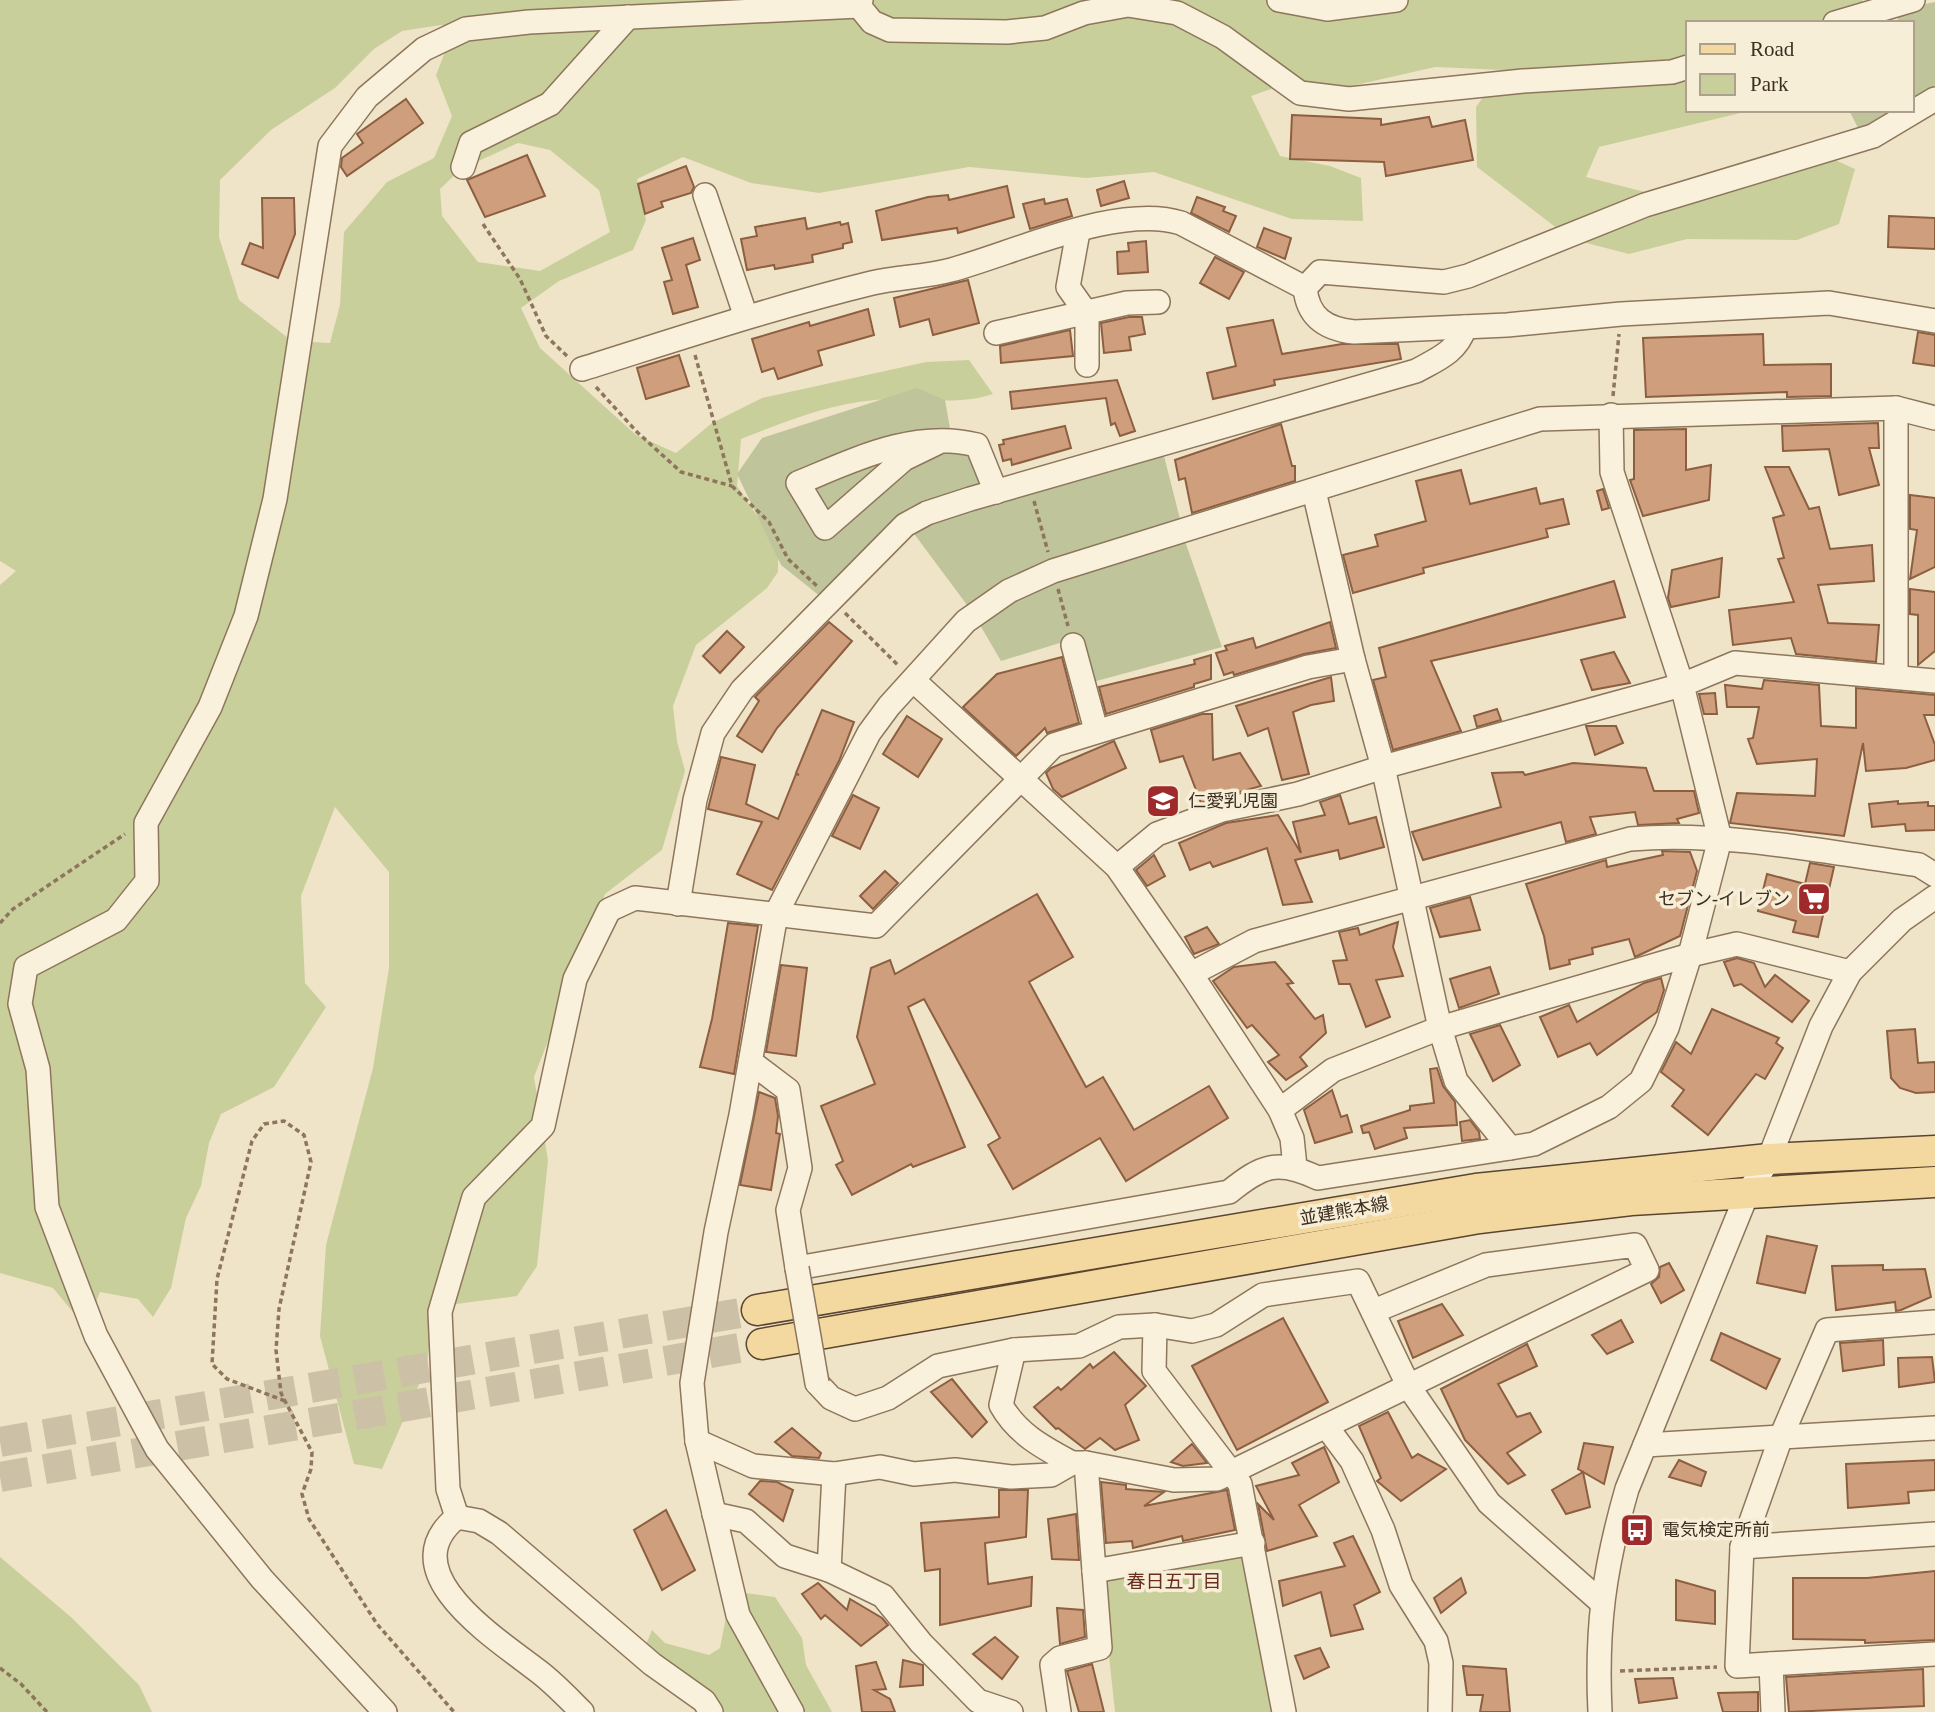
<svg xmlns="http://www.w3.org/2000/svg" width="1935" height="1712" font-family="'Times New Roman','Noto Sans JP',serif">
<style>
.green{fill:#c9cf9b;fill-rule:evenodd}
.cemetery{fill:#bfc49a}
.building{fill:#cf9f7d;stroke:#8d5f41;stroke-width:2}
.lines{fill:none;stroke-linecap:round;stroke-linejoin:round}
.major-tunnel{stroke:#ccc0a6;stroke-width:30;stroke-dasharray:30 15;stroke-linecap:butt}
.minor-casing{stroke:#8d765c;stroke-width:26}
.major-casing{stroke:#5b4430;stroke-width:33}
.path{stroke:#8d765c;stroke-width:3.5;stroke-dasharray:5 3.5;stroke-linecap:butt}
.minor{stroke:#faf1dc;stroke-width:23}
.major{stroke:#f3d9a0;stroke-width:30}
.minor-bridge-casing{stroke:#8d765c;stroke-width:26;stroke-linecap:butt}
.minor-bridge{stroke:#faf1dc;stroke-width:23}
.labels{text-anchor:middle;stroke-width:7;stroke-linejoin:round;paint-order:stroke}
.poi-label{font-size:18px;fill:#3d2e20;stroke:#f7eed8;text-anchor:start}
.street-label{font-size:18px;fill:#3d2e20;stroke:#f7eed8}
.neighbourhood-label{font-size:19px;fill:#6b2e1e;stroke:#f7eed8}
</style>
<rect width="100%" height="100%" fill="#f0e4c8"/>
<g class="green">
<path d="M0,0h1862l20,23h-194v87h65l-154,37 -13,30 59,15 61,-7 120,-29 29,13 -16,55 -42,16 -110,-1 -58,15 -58,-15 -94,-72 -1,-60 27,-37 -68,-3 -92,21 -46,-8 -46,16 29,60 50,10 31,12 2,43 -71,-2 -138,-47 -68,6 -117,-11 -150,26 -68,-10 -68,-26 -46,22 9,41 -13,30 -74,31 -38,27 19,40 96,87 40,18 36,-30 50,-25 164,-36 43,-2 24,34c-39,13 -78,2 -118,6 -47,4 -91,22 -134,39l-4,47 41,61v25l-11,16 -71,57 -23,61 4,35 8,30 -23,79 -57,44 -71,183 14,83 -11,106 -20,30 -84,11 -6,59 -45,103 -28,-5 -34,-128 6,-91 47,-177 16,-100v-96l-54,-65 -34,89 4,87 21,24 -52,80 -53,27 -12,29 -8,43 -15,32 -15,70 -18,29 -15,-18 -38,-7 -14,36 -33,-40 -53,-15v-688l16,-14 -16,-10zM441,25l13,4 -18,46 16,41 -18,42 -47,24 -43,50 -4,73 -10,38 -38,-2 -53,-41 -20,-63 1,-57 51,-50 64,-42 39,-39 28,-18zM518,143l32,7 49,40 11,42 -70,39 -62,-9 -36,-46 -2,-27 21,-20z"/>
<path d="M1247,1554l30,158h-162l-14,-131 5,-7z"/>
<path d="M0,1557l72,61 67,67 13,27h-152z"/>
<path d="M731,1591l44,6 27,41 4,27 26,47h-123l-67,-58 10,-24 13,13 44,12 11,-7z"/>
</g>
<g class="cemetery">
<path d="M1935,2v83l-23,18v-80h-14v-13z"/>
<path d="M1854,110h49l-43,22 -10,-20z"/>
<path d="M917,388l28,12 6,34 32,2 23,46 -94,28 -91,87 -40,-32 -44,-91 25,-36z"/>
<path d="M1163,452l18,71 -211,86 -58,-78 20,-11z"/>
<path d="M1185,541l37,106 -133,36 -13,-45 -75,23 -21,-36 24,-22 28,-14z"/>
</g>
<g class="building">
<path d="M406,99l17,24 -76,53 -6,-9 1,-9 21,-15 -6,-9z"/>
<path d="M1292,115l89,4v6l48,-8 3,10 33,-7 8,40 -87,16 -2,-14 -94,-3z"/>
<path d="M527,155l18,41 -60,21 -18,-37z"/>
<path d="M686,166l8,21 -3,6 -30,9 2,5 -18,7 -7,-30z"/>
<path d="M1124,181l5,17 -28,8 -4,-16z"/>
<path d="M1007,186l7,31 -56,16 -1,-5 -75,12 -6,-29 52,-14 20,-2 1,5z"/>
<path d="M1197,197l28,10 -2,4 13,5 -7,16 -38,-19z"/>
<path d="M262,198h32l1,36 -17,44 -36,-14 8,-21 13,5z"/>
<path d="M1044,199l1,5 22,-5 5,17 -42,13 -7,-25z"/>
<path d="M1889,216l46,2v31l-47,-2z"/>
<path d="M805,218l2,11 33,-7 1,3 7,-2 4,19 -9,2v4l-31,7 1,7 -38,7 -1,-4 -27,5 -6,-31 16,-3 -2,-9z"/>
<path d="M1264,228l27,10 -6,21 -28,-12z"/>
<path d="M693,238l7,22 -14,5 12,42 -25,7 -9,-32 8,-2 -10,-32z"/>
<path d="M1146,241l2,31 -30,2 -1,-22 12,-1 -1,-8z"/>
<path d="M1215,257l29,15 -15,27 -29,-16z"/>
<path d="M968,280l11,43 -46,12 -4,-16 -29,8 -6,-29z"/>
<path d="M868,309l6,26 -56,16 4,14 -44,14 -4,-11 -12,4 -10,-33 57,-17 1,4z"/>
<path d="M1129,317h13l3,17 -16,3 2,13 -27,3 -3,-30z"/>
<path d="M1273,320l9,34 60,-10h56l3,15 -127,21 1,5 -62,14 -6,-26 29,-7 -9,-38z"/>
<path d="M1070,330l3,26 -72,7 -1,-17z"/>
<path d="M1918,332l17,3v31l-22,-3z"/>
<path d="M1763,334l1,31 67,-1v32l-44,1v-5l-141,5 -3,-59z"/>
<path d="M679,355l10,31 -43,13 -9,-31z"/>
<path d="M1117,380l18,51 -15,5 -5,-13 -4,2 -5,-27 -94,11 -2,-17z"/>
<path d="M1878,423l1,25h-10l10,37 -40,10 -10,-46 -46,2 -1,-25z"/>
<path d="M1281,424l11,42h3v15l-103,32 -7,-35 -6,2 -4,-20z"/>
<path d="M1065,426l6,22 -59,17 -1,-6 -8,2 -4,-16 5,-1 -1,-4z"/>
<path d="M1686,429v41l25,-5 -2,35 -66,16 -13,-36 4,-1v-49z"/>
<path d="M1765,467h24l20,42 10,-2 11,42 42,-4 2,36 -56,4 10,38 51,2 -3,37 -80,-8 -5,-16 -58,7 -4,-35 65,-8 -16,-43 6,-1 -11,-40 11,-3z"/>
<path d="M1461,470l9,34 66,-16 4,16 23,-5 6,25 -23,5 2,8 -125,31 1,5 -71,20 -10,-38 35,-9 -3,-11 51,-14 -10,-40z"/>
<path d="M1603,489l6,19 -7,2 -5,-19z"/>
<path d="M1910,495l25,3v69l-25,12 7,-49 -7,-1z"/>
<path d="M1722,558l-3,39 -48,10 -3,-9 4,-28z"/>
<path d="M1614,581l11,36 -194,44 30,70 -68,19 -20,-70 13,-3 -7,-29z"/>
<path d="M1910,589l25,3v59l-17,14v-50l-8,-1z"/>
<path d="M829,622l23,19 -75,87 -15,24 -25,-16 22,-35 -4,-4z"/>
<path d="M1330,622l6,26 -32,6 -70,21 -1,-3 -9,3 -8,-22 11,-3 -2,-4 28,-8 3,10z"/>
<path d="M727,631l17,16 -24,26 -17,-17z"/>
<path d="M1614,652l16,31 -38,7 -11,-30z"/>
<path d="M1211,655v24l-17,5v3l-88,27 -7,-27 96,-23 -1,-4z"/>
<path d="M1062,657l17,66 -32,10 -2,-5 -29,28 -53,-49 34,-33z"/>
<path d="M1331,677l3,24 -23,4 -18,7 16,62 -27,6 -14,-52 -20,8 -12,-30z"/>
<path d="M1764,680l55,5 2,41 35,2v-40l79,7v20h-11l11,30v15l-29,8 -40,3 -3,-28 -19,93 -114,-13 7,-30 78,3 2,-37 -60,5 -9,-25 5,-1 6,-31h-32l-2,-22 37,4z"/>
<path d="M1715,693l2,21h-13l-5,-20z"/>
<path d="M1497,709l4,11 -24,7 -3,-11z"/>
<path d="M822,710l32,12 -15,39 -67,129 -35,-16 25,-52 -54,-13 13,-52 34,8 -9,39 32,15 18,-45 3,1 -3,-2z"/>
<path d="M1202,714h10l1,46 27,-7 21,33 -60,17 -18,-47 -23,6 -9,-32z"/>
<path d="M907,716l35,23 -24,38 -35,-23z"/>
<path d="M1586,726h30l7,17 -28,12z"/>
<path d="M1114,741l12,27 -64,29 -9,-8 -7,-16 5,-5z"/>
<path d="M1573,763l73,5 8,23h40l5,22 -22,6 2,4 -41,2 -3,-13 -45,5 6,17 -30,8 -5,-20 -138,38 -11,-28 89,-25 -9,-34 31,-1 2,3z"/>
<path d="M853,795l26,13 -19,41 -28,-13z"/>
<path d="M1340,795l9,29 27,-7 8,30 -44,12 -2,-9 -43,10 17,42 -29,3 -16,-57 -54,19 -3,-5 -20,8 -11,-27 47,-20 52,-8 23,38 -8,-31 32,-7 -5,-13z"/>
<path d="M1898,801v3l30,-2v4h7v24l-29,1 -1,-7 -33,3 -3,-23z"/>
<path d="M1662,851l28,1 7,19 -17,65 -45,21 -6,-18 -37,9 1,6 -24,6 1,4 -20,5 -6,-33 -18,-52 80,-24 1,7 56,-12z"/>
<path d="M1154,855l11,21 -18,10 -11,-16z"/>
<path d="M1810,863l24,4 -16,70 -25,-5 3,-11 -38,-10 9,-37 38,10z"/>
<path d="M885,871l13,12 -25,26 -13,-13z"/>
<path d="M1037,894l36,63 -44,25 57,105 17,-10 31,53 75,-44 19,32 -102,63 -26,-43 -87,51 -25,-44 12,-7 -76,-139 -16,8 57,140 -52,20 -2,-3 -59,31 -16,-30 7,-4 -22,-55 54,-22 -18,-47 14,-69 19,-8 5,14z"/>
<path d="M1470,897l10,33 -40,7 -10,-29z"/>
<path d="M1398,922l-5,25 10,29 -27,4 14,37 -24,10 -16,-43h-11l-6,-23 14,-1 -8,-28 19,-4 2,7z"/>
<path d="M728,923l30,3 -24,148 -34,-7 12,-48z"/>
<path d="M1207,927l12,17 -25,10 -9,-17z"/>
<path d="M1737,958l17,5 11,24 10,-12 34,26 -17,21 -51,-38 -7,2 -10,-24z"/>
<path d="M1275,962l18,21 -6,1 28,35 8,-4 3,18 -26,24 7,9 -21,14 -18,-18 11,-7 -27,-30 -5,3 -34,-47 21,-14z"/>
<path d="M781,965l26,3 -11,88 -30,-4z"/>
<path d="M1490,967l9,27 -40,14 -9,-29z"/>
<path d="M1661,978l3,12 -7,22 -60,43 -7,-12 -32,14 -18,-40 29,-12 8,17 67,-39z"/>
<path d="M1712,1009l67,29 -3,5 7,5 -18,31 -9,-5 -48,61 -36,-29 12,-16 -23,-18 15,-30 15,12z"/>
<path d="M1500,1025l20,40 -27,16 -23,-47z"/>
<path d="M1915,1029l3,34 17,-1v30l-19,1 -16,-5 -9,-10 -4,-47z"/>
<path d="M1437,1068l6,18 12,16 2,23 -53,3 3,10 -32,11 -6,-17 -6,1 -2,-7 49,-16v-4l24,-3 -4,-34z"/>
<path d="M1332,1090l9,27 6,-2 5,17 -37,11 -11,-33z"/>
<path d="M759,1092l16,6 3,18 -2,17 4,1 -9,56 -31,-5z"/>
<path d="M1470,1120l9,12 1,7 -18,2 -2,-19z"/>
<path d="M1767,1236l50,10 -12,47 -48,-10z"/>
<path d="M1669,1263l15,27 -23,13 -10,-19 8,-7 1,-10z"/>
<path d="M1883,1265v5l42,-1 6,28 -30,13 -5,1 -1,-9 -59,8 -4,-44z"/>
<path d="M1442,1304l21,31 -50,23 -15,-37z"/>
<path d="M1283,1318l45,84 -91,48 -45,-84z"/>
<path d="M1621,1320l12,22 -26,12 -15,-19z"/>
<path d="M1721,1333l59,26 -14,30 -55,-29z"/>
<path d="M1883,1340l1,25 -41,6 -3,-28z"/>
<path d="M1527,1344l10,22 -39,18 19,33 13,-4 11,19 -34,21 18,22 -17,9 -43,-44 -24,-51z"/>
<path d="M1114,1352l32,34 -21,19 14,35 -24,10 -15,-12 -15,11 -27,-21 -2,1 -22,-22 24,-20 3,3 29,-26 3,4z"/>
<path d="M1932,1357l3,25 -36,5 -1,-29z"/>
<path d="M952,1379l35,43 -15,15 -41,-45z"/>
<path d="M1388,1412l24,46 6,-4 28,15 -45,32 -24,-20 4,-3 -22,-52z"/>
<path d="M792,1428l29,25 -2,5 -27,-2 -17,-14z"/>
<path d="M1584,1443l29,4 -9,37 -26,-15z"/>
<path d="M1192,1444l15,19 -24,3 -12,-4z"/>
<path d="M1324,1447l15,35 -40,23 18,31 -50,15 -9,-47 16,16 -18,-34 43,-11 -7,-12z"/>
<path d="M1679,1460l27,12 -5,14 -32,-9z"/>
<path d="M1935,1460v30l-27,2 1,11 -61,5 -2,-44z"/>
<path d="M1583,1472l7,35 -24,7 -14,-24z"/>
<path d="M760,1481l17,1 16,8 -10,31 -34,-27z"/>
<path d="M1101,1482l25,3v4l38,3 -20,14 83,-16 8,40 -52,11 -1,-5 -49,12 -1,-7 -26,2z"/>
<path d="M999,1490h29l-2,47 -41,6 3,41 44,-7 -1,29 -91,19v-56l-15,2 -4,-48 78,-6z"/>
<path d="M666,1510l29,60 -33,20 -28,-60z"/>
<path d="M1076,1514l3,46 -27,-1 -4,-40z"/>
<path d="M1353,1536l27,56 -26,13 9,24 -32,7 -10,-44 -38,14 -4,-25 66,-15 -11,-23z"/>
<path d="M1935,1571v69l-70,3v-3l-72,-1v-61h74z"/>
<path d="M1461,1578l5,15 -25,20 -7,-15z"/>
<path d="M1676,1580l39,11v33l-39,-4z"/>
<path d="M818,1583l29,27 3,-11 32,19 6,7 -27,21 -36,-31 -4,4 -19,-25z"/>
<path d="M1057,1608l26,2 2,27 -25,7z"/>
<path d="M995,1637l23,20 -16,22 -29,-25z"/>
<path d="M1320,1648l9,19 -25,12 -9,-23z"/>
<path d="M903,1660l20,5v20l-23,2z"/>
<path d="M876,1662l10,27 -12,1 16,9 5,13h-33l-6,-46z"/>
<path d="M1092,1664l12,48h-25l-12,-41z"/>
<path d="M1463,1666l43,3 4,43h-30l3,-17h-16z"/>
<path d="M1923,1669l1,37 -135,6 -3,-35z"/>
<path d="M1673,1678l4,20 -38,5 -4,-24z"/>
<path d="M1758,1692v20h-35l-5,-19z"/>
</g>
<g class="lines">
<g class="major-tunnel">
<path d="M0,1442l757,-132"/>
<path d="M0,1477l762,-133"/>
</g>
<g class="minor-casing">
<g id="minor">
<path d="M861,0l-2,6 13,16 18,8 117,2 38,-4 39,-15 44,-8 49,8 46,24 77,56 49,6 174,-18 149,-9 16,-5"/>
<path d="M1279,0l48,9 69,-9"/>
<path d="M1835,23l78,-23"/>
<path d="M1935,99l-62,37 -228,69 -177,71 -24,6 -124,-10 -15,16c3,30 21,41 49,44l153,-7 114,-11 208,-11 106,18"/>
<path d="M463,167l8,-24 79,-39 78,-87"/>
<path d="M705,195l41,122"/>
<path d="M1078,232l-10,55 19,27v51"/>
<path d="M996,333l131,-30 31,-1"/>
<path d="M582,369c96,-30 192,-62 290,-86 26,-6 53,-6 79,-13 63,-17 168,-67 230,-47l124,65"/>
<path d="M1896,408v268"/>
<path d="M937,443l-33,16 -79,69 -27,-45c56,-23 117,-54 179,-38l19,47"/>
<path d="M1073,645l23,85"/>
<path d="M913,680l204,187 74,107 89,136 12,28 3,29"/>
<path d="M1117,867l40,-33 65,-24 76,-16 85,-27 299,-82 53,-22 200,18"/>
<path d="M678,904l17,-104 18,-67 29,-43 163,-165 22,-12 43,-14 446,-128c22,-12 41,-19 49,-44"/>
<path d="M1191,974l63,-33 376,-102c96,-8 194,13 289,26l16,10"/>
<path d="M751,1062l37,28 12,78 -12,42 9,58 432,-76c34,-27 48,-33 89,-14l192,-30 -54,-67 -16,-53 -57,-261 -30,-108 -39,-168"/>
<path d="M1280,1110l53,-40 107,-42 250,-73 47,-11 113,28"/>
<path d="M1510,1148l24,-4 75,-37 32,-26 26,-53 23,-73 30,-116 -38,-154 -70,-213 -1,-57"/>
<path d="M1935,1322l-108,8 -46,107 -39,110 -5,119 198,-12"/>
<path d="M1155,1325l-1,46 86,113 44,228"/>
<path d="M1014,1350l65,-4 40,-19 36,-2 37,6 24,-6 47,-30 95,-14 51,106 80,116 112,99"/>
<path d="M817,1383l14,15 24,11 33,-11 50,-32 76,-16 -13,55c16,29 43,43 71,58"/>
<path d="M1326,1426l26,35 31,69 18,55 35,56 5,22 -1,49"/>
<path d="M697,1441l56,25 81,8 46,-7 34,7 41,-4 56,7 40,-2 21,-12h14l88,17 43,-1 430,-209 -12,-25 -149,20 -112,46"/>
<path d="M1645,1445l290,-17"/>
<path d="M1086,1463l8,108 159,-28"/>
<path d="M714,1514l32,7 39,35 44,14 54,26 38,47 57,58 33,11"/>
<path d="M457,1517l-9,-28 -8,-177 34,-115 69,-71 32,-147 34,-69 26,-12 241,28 178,-181 254,-78 45,-8"/>
<path d="M1742,1547l193,-13"/>
<path d="M829,1570l5,-96"/>
<path d="M1771,1664l2,48"/>
<path d="M385,1712l-123,-133 -105,-130 -61,-113 -49,-129 -9,-138 -18,-65 6,-37 90,-47 31,-39 -1,-58 64,-116 36,-91 29,-117 55,-353 37,-49 57,-48 42,-20 63,-7 330,-16"/>
<path d="M582,1712c-14,-14 -28,-29 -44,-41 -41,-32 -149,-99 -81,-154l22,4 20,12 153,131 52,37 7,11"/>
<path d="M792,1712l-54,-97 -41,-174 -5,-58 24,-151 25,-117 35,-201 93,-181 20,-27 77,-85 43,-30 44,-20 487,-152 356,-11 39,10"/>
<path d="M1059,1712l-7,-47 8,-7 40,-10 -6,-77"/>
<path d="M1600,1712c-4,-84 4,-143 27,-223l120,-295 22,-35 52,-133 29,-54 52,-52 33,-23"/>
</g>
</g>
<g class="major-casing">
<g id="major">
<path d="M757,1310l719,-121 293,-30 166,-8"/>
<path d="M762,1344l717,-126 152,-18 304,-18"/>
</g>
</g>
<g class="path">
<path d="M483,224l37,55 26,57 21,20"/>
<path d="M695,355l37,131 37,36 19,37 29,27"/>
<path d="M596,387l41,45 44,40 51,14"/>
<path d="M1613,396l6,-62"/>
<path d="M1034,501l14,51"/>
<path d="M1058,589l10,37"/>
<path d="M845,613l54,53"/>
<path d="M0,923l13,-14 112,-75"/>
<path d="M285,1401l-58,-22 -15,-15 5,-85 35,-138 12,-17 20,-3 20,14 7,27 -32,147 -3,41 5,43 4,8 27,51 -1,17 -9,25 7,25 68,105 77,88"/>
<path d="M0,1668l21,16 26,28"/>
<path d="M1620,1671l97,-4"/>
</g>
<use href="#minor" class="minor"/>
<use href="#major" class="major"/>
<g class="minor-bridge-casing">
<path id="minor-bridge" d="M797,1268l20,115"/>
</g>
<use href="#minor-bridge" class="minor-bridge"/>
</g>
<defs>
<g id="school-square" transform="scale(1.75)"><rect x="-9" y="-9" width="18" height="18" rx="4" fill="#9e2a2b" stroke="#f7eed8"/><path d="M0-5L7-2L0 1L-7-2ZM-4 1L0 2.5L4 1V4Q0 6-4 4Z" fill="#fff"/></g>
<g id="supermarket-square" transform="scale(1.75)"><rect x="-9" y="-9" width="18" height="18" rx="4" fill="#9e2a2b" stroke="#f7eed8"/><path d="M-6-5.5h2.5l.6 2H6L4.5 2H-2.5L-4.4-4H-6ZM-1.5 3.2a1.3 1.3 0 1 0 .1 0ZM3 3.2a1.3 1.3 0 1 0 .1 0Z" fill="#fff"/></g>
<g id="bus-square" transform="scale(1.75)"><rect x="-9" y="-9" width="18" height="18" rx="4" fill="#9e2a2b" stroke="#f7eed8"/><path d="M-5-6H5V4H4V6H2V4H-2V6H-4V4H-5ZM-3.5-4V0h7V-4ZM-3.5 1.2v1.5H-2V1.2ZM2 1.2v1.5H3.5V1.2Z" fill="#fff"/></g>
</defs>
<g fill-rule="evenodd">
<use href="#school-square" x="1163" y="801"/>
<use href="#supermarket-square" x="1814" y="899"/>
<use href="#bus-square" x="1637" y="1530"/>
</g>
<g class="labels">
<g class="poi-label">
<text x="1188" y="807">仁愛乳児園</text>
<text x="1790" y="905" text-anchor="end">セブン-イレブン</text>
<text x="1662" y="1536">電気検定所前</text>
</g>
<g class="street-label">
<text transform="translate(1344 1211) rotate(-10)" y="6">並建熊本線</text>
</g>
<g class="neighbourhood-label">
<text x="1174" y="1588">春日五丁目</text>
</g>
</g>
<rect x="1686" y="21" width="228" height="91" fill="#f7eed8" stroke="#ada18e" stroke-width="2"/>
<rect x="1700" y="44" width="35" height="10" fill="#f3d9a0" stroke="#ada18e" stroke-width="2"/>
<text x="1750" y="56" font-size="21" fill="#3d2e20">Road</text>
<rect x="1700" y="74" width="35" height="21" fill="#c9cf9b" stroke="#ada18e" stroke-width="2"/>
<text x="1750" y="91" font-size="21" fill="#3d2e20">Park</text>
</svg>
